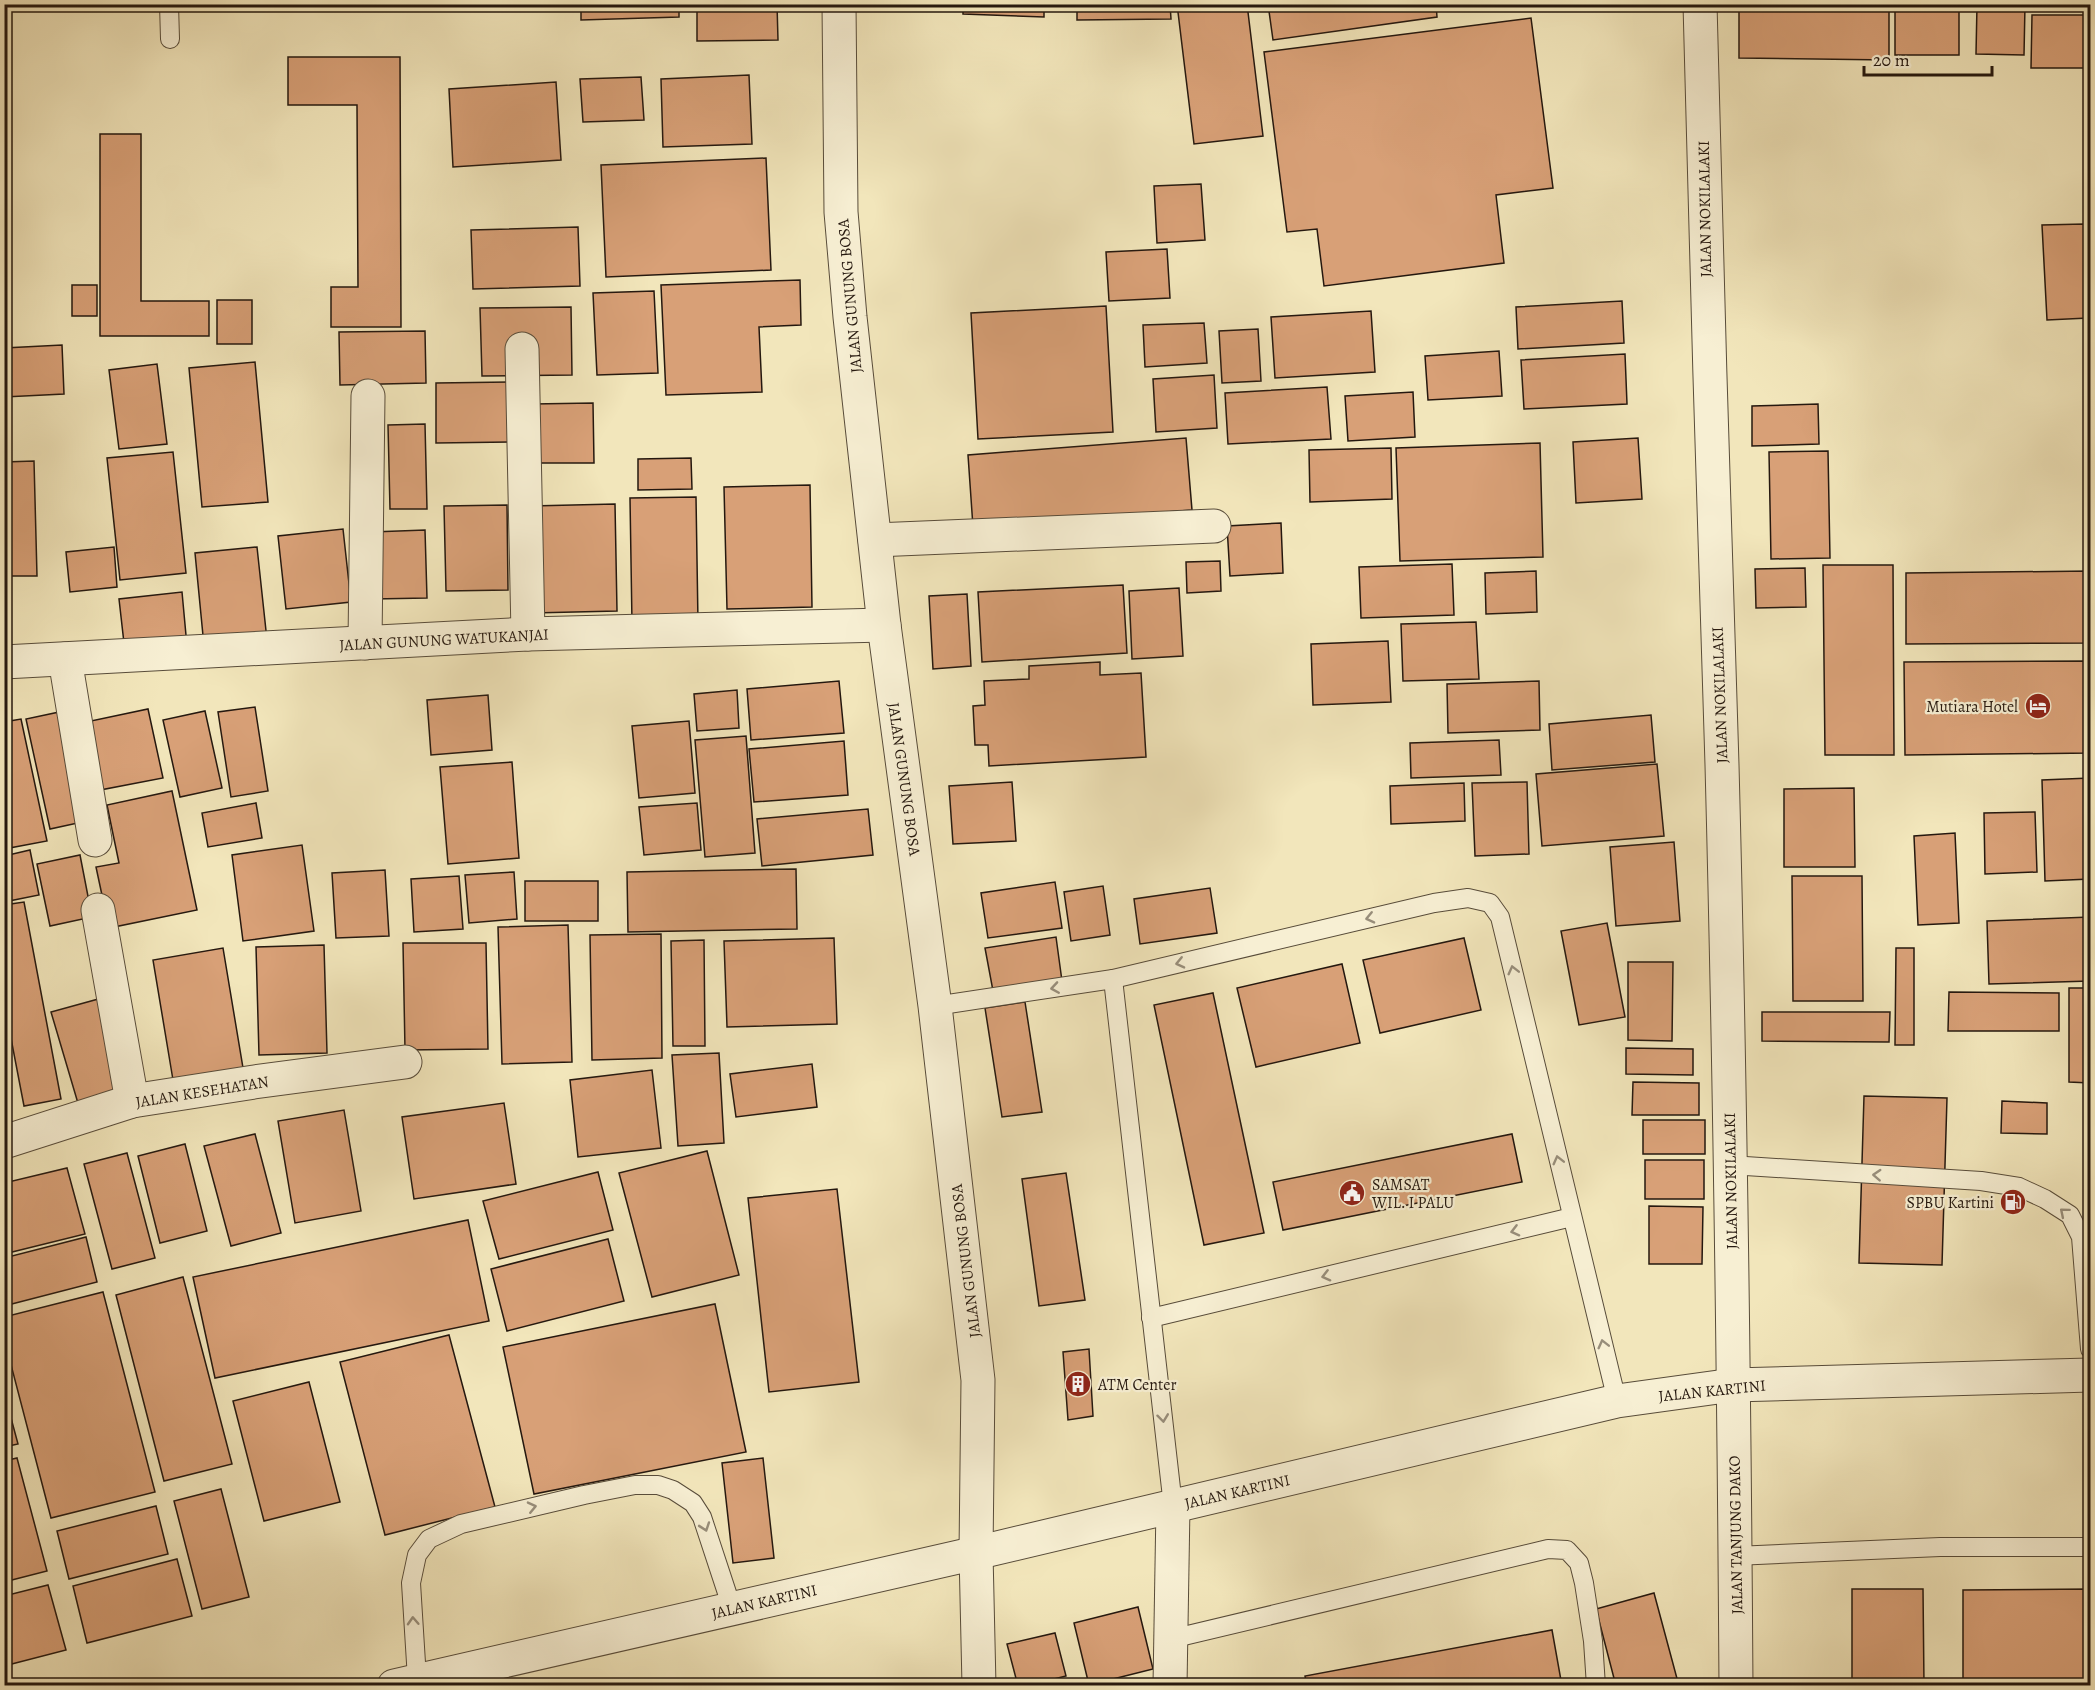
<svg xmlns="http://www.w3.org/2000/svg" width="2095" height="1690" font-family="Alegreya,serif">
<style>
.building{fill:#d8a077;stroke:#25180f;stroke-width:1.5}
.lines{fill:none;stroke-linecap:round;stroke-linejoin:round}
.service-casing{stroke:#584c3a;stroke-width:20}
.minor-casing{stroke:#584c3a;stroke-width:35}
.service{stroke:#f7efd3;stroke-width:18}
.minor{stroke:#f7efd3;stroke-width:33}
.oneway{stroke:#988e7b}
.labels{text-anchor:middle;stroke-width:4.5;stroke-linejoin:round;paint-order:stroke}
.street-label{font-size:16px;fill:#25180f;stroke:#f7efd3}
.poi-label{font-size:16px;fill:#25180f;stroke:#f7efd3;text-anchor:end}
</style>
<rect width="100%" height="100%" fill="#f2e6bb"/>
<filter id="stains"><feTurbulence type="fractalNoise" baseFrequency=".00333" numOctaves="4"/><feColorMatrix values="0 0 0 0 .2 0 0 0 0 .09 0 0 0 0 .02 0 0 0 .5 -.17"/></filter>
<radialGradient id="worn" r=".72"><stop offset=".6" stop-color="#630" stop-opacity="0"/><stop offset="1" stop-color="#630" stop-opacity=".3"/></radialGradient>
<g class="building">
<path d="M581,4h98v13l-98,3z"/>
<path d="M697,4h80l1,36 -81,1z"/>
<path d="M963,4h81v13l-81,-3z"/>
<path d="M1077,4h93l1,15 -94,1z"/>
<path d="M1177,4h70l16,132 -69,8z"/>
<path d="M1268,4h168l1,13 -164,23z"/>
<path d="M1440,4h48l-47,7z"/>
<path d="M1739,4h150v56l-150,-2z"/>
<rect x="1895" y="4" width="64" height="51"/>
<path d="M1977,5h48l-1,50 -48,-1z"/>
<path d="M2032,15h54v53h-55z"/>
<path d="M1531,18l22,170 -57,7 8,68 -180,23 -7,-57 -30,3 -23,-180z"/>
<path d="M288,57h112l1,270h-70v-40h27l-1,-182h-69z"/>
<path d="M749,75l3,69 -89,3 -2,-68z"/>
<path d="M641,77l3,43 -61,2 -3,-43z"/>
<path d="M556,82l5,78 -108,7 -4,-78z"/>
<path d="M100,134h41v167h68v35h-109z"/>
<path d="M766,158l5,112 -165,7 -5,-112z"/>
<path d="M1201,184l4,56 -48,3 -3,-57z"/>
<path d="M2084,224l4,94 -41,2 -5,-95z"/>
<path d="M578,227l2,59 -107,3 -2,-59z"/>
<path d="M1167,249l3,49 -61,3 -3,-49z"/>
<path d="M800,280l1,45 -42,2 3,65 -96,3 -5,-110z"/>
<rect x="72" y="285" width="25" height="31"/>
<path d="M654,291l4,82 -61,2 -4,-82z"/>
<rect x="217" y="300" width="35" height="44"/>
<path d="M1622,301l2,42 -106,6 -2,-42z"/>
<path d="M1106,306l7,126 -135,7 -7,-126z"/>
<path d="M571,307l1,68 -90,1 -2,-68z"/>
<path d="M1371,311l4,61 -100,6 -4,-61z"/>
<path d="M1204,323l3,40 -62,4 -2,-42z"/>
<path d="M1258,329l3,52 -39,2 -3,-52z"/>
<path d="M425,331l1,52 -86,2 -1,-53z"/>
<path d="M62,345l2,49 -60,3v-49z"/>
<path d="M1499,351l3,45 -74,4 -3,-44z"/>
<path d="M1625,354l2,50 -103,5 -3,-49z"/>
<path d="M255,362l13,140 -66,5 -13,-139z"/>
<path d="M157,364l10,80 -48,5 -10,-79z"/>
<path d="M1214,375l3,53 -61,4 -3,-53z"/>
<path d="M513,382l1,60 -78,1v-60z"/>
<path d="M1327,387l4,52 -103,5 -3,-51z"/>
<path d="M1413,392l2,45 -67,4 -3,-45z"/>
<path d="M593,403l1,60h-60l-1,-59z"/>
<path d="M1818,404l1,40 -67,2v-40z"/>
<path d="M425,424l2,85h-37l-2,-84z"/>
<path d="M1186,438l6,72 -219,17 -5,-72z"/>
<path d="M1638,438l4,61 -66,4 -3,-61z"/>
<path d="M1540,443l3,114 -143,4 -4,-113z"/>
<path d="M1391,448l1,51 -82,3 -1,-52z"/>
<path d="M1828,451l2,107 -59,1 -2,-107z"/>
<path d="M173,452l13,121 -66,7 -13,-122z"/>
<path d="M691,458l1,31 -54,1v-31z"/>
<path d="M34,461l3,115h-33v-114z"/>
<path d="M810,485l2,122 -85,2 -3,-122z"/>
<path d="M696,497l2,125 -66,1 -2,-125z"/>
<path d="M615,504l2,107 -85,2 -1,-107z"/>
<path d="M507,505l1,85 -62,1 -2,-85z"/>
<path d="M1281,523l2,50 -53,3 -3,-50z"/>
<path d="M343,529l8,73 -65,7 -8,-73z"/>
<path d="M425,530l2,68 -54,1 -1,-67z"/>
<path d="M114,547l3,40 -47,5 -4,-40z"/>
<path d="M257,547l10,93 -63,6 -9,-93z"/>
<path d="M1220,561l1,30 -34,2 -1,-31z"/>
<path d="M1452,564l2,51 -93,3 -2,-51z"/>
<path d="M1823,565h70l1,190h-69z"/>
<path d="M1805,568l1,39 -50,1 -1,-39z"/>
<path d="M1536,571l1,41 -51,2 -1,-41z"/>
<path d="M2090,571v72l-184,1v-71z"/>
<path d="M1123,585l4,68 -145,9 -4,-70z"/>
<path d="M1179,588l4,68 -51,3 -3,-68z"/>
<path d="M182,592l5,54 -62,6 -6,-53z"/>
<path d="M967,594l4,72 -38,3 -4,-73z"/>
<path d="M1476,622l3,57 -76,2 -2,-57z"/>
<path d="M1388,641l3,61 -78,3 -2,-61z"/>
<path d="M2090,661v92l-185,2 -1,-93z"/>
<path d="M1100,662v13l41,-2 5,84 -157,9 -1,-21h-13l-2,-39 12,-1 -1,-24 45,-2v-13z"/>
<path d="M839,681l5,52 -93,7 -4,-51z"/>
<path d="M1539,681l1,49 -92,3 -1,-49z"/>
<path d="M737,690l2,38 -42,3 -3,-37z"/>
<path d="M488,695l4,55 -61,5 -4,-55z"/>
<path d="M255,707l13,84 -37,6 -13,-85z"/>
<path d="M148,709l15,69 -63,12 -14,-68z"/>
<path d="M64,711l23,110 -37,8 -24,-110z"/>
<path d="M205,711l17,77 -42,9 -17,-77z"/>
<path d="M1651,715l4,47 -103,8 -3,-46z"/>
<path d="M21,719l26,122 -43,8v-127z"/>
<path d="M689,721l6,72 -56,5 -7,-72z"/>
<path d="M746,736l9,117 -50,4 -10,-117z"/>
<path d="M1499,740l2,35 -90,3 -1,-35z"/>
<path d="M844,741l4,54 -94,7 -5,-53z"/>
<path d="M512,762l7,96 -71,6 -8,-97z"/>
<path d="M1657,764l7,72 -122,10 -6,-72z"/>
<path d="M2090,778v101l-45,2 -3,-101z"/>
<path d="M1012,782l4,59 -63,3 -4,-58z"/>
<path d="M1527,782l2,72 -54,2 -3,-73z"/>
<path d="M1464,783l1,38 -74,3 -1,-38z"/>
<path d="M1854,788l1,79h-71v-78z"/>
<path d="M172,791l25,119 -88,18 -13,-61 23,-4 -12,-58z"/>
<path d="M256,803l6,35 -54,9 -6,-34z"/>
<path d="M697,803l4,47 -57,5 -5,-48z"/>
<path d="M868,809l5,46 -111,11 -5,-47z"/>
<path d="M2035,812l2,60 -52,2 -1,-61z"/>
<path d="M1955,833l4,90 -41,2 -4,-89z"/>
<path d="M1674,842l6,79 -64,5 -6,-79z"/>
<path d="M302,845l12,86 -71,10 -11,-86z"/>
<path d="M30,850l9,45 -35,7v-46z"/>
<path d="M80,855l12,62 -42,9 -13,-62z"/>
<path d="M796,869l1,60 -169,3 -1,-60z"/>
<path d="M385,870l4,66 -53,2 -4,-65z"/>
<path d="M514,872l3,47 -48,4 -4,-48z"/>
<path d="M459,876l4,53 -49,3 -3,-53z"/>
<path d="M1792,876h70l1,125h-70z"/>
<rect x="525" y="881" width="73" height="40"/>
<path d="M1055,882l7,46 -74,10 -7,-45z"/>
<path d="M1103,886l7,49 -39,6 -7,-49z"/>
<path d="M1210,888l7,45 -77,11 -6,-45z"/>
<path d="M24,902l37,197 -37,7 -20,-104v-97z"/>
<path d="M2090,917v64l-101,3 -2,-63z"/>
<path d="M1607,923l18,94 -46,8 -18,-94z"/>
<path d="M568,925l4,137 -70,2 -4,-137z"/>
<path d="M661,934l1,124 -70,2 -2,-125z"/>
<path d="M1056,937l6,44 -69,10 -8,-43z"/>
<path d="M834,938l3,86 -110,3 -3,-86z"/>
<path d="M1464,938l17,72 -101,23 -17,-73z"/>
<path d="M704,940l1,106h-32l-2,-105z"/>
<path d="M403,943h83l2,106 -83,1z"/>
<path d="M324,945l3,108 -68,2 -3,-108z"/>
<path d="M223,948l20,120 -70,12 -20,-120z"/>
<path d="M1896,948h18v97h-19z"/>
<path d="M1628,962h45l-1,79 -44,-1z"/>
<path d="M1342,964l18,79 -104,24 -19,-79z"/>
<path d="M2069,988h21v95l-21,-1z"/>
<path d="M1949,992l110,1v38h-111z"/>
<path d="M1213,993l51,240 -60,12 -50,-240z"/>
<path d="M102,998l29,97 -51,15 -29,-98z"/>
<path d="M1025,1002l17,110 -40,5 -17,-109z"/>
<path d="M1762,1012h128l-1,30 -127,-1z"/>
<path d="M1626,1048l67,1v26l-67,-1z"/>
<path d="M719,1053l5,90 -46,3 -6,-91z"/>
<path d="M812,1064l5,43 -81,10 -6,-43z"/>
<path d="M652,1070l9,78 -83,9 -8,-77z"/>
<path d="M1633,1082l66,1v32h-67z"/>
<path d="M1864,1096l83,2 -5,167 -83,-2z"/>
<path d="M2002,1101l45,2v31l-46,-1z"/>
<path d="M504,1103l12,81 -102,15 -12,-82z"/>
<path d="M344,1110l17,101 -66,12 -17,-102z"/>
<rect x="1643" y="1120" width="62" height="34"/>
<path d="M255,1134l26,99 -50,13 -27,-100z"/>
<path d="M1512,1134l10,48 -239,48 -10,-48z"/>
<path d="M185,1144l22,87 -47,12 -22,-87z"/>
<path d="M707,1151l32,124 -87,22 -33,-124z"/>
<path d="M127,1153l28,105 -43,11 -28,-105z"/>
<rect x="1645" y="1160" width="59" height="39"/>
<path d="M67,1168l18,66 -81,20v-71z"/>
<path d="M598,1172l15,58 -114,29 -16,-58z"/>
<path d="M1066,1173l19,127 -46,6 -17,-127z"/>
<path d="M837,1189l22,193 -90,10 -21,-194z"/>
<path d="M1649,1206l54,1 -1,57h-53z"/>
<path d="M468,1220l21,101 -274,57 -22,-101z"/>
<path d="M86,1237l11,45 -93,24v-48z"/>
<path d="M608,1239l16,62 -117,30 -16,-62z"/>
<path d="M183,1277l49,187 -68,17 -48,-186z"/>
<path d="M103,1292l52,200 -104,26 -47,-180v-21z"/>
<path d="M715,1304l31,148 -212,42 -31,-147z"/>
<path d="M449,1335l46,172 -110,28 -45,-173z"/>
<path d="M1089,1349l4,67 -25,4 -5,-68z"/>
<path d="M309,1382l31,120 -76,19 -31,-120z"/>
<path d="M4,1392l14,52 -14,3z"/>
<path d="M17,1458l30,113 -43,11v-121z"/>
<path d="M763,1458l11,100 -41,5 -11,-100z"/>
<path d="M221,1489l28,108 -47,12 -28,-108z"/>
<path d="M156,1506l12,48 -99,25 -12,-48z"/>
<path d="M177,1559l15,57 -105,27 -14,-57z"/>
<path d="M48,1585l18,65 -62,16v-70z"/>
<path d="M1852,1589h71l1,97h-72z"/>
<path d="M2090,1589v95l-127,1v-95z"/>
<path d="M1654,1593l25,93h-63l-20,-77z"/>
<path d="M1138,1607l15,62 -64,16 -15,-62z"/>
<path d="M1552,1630l10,56h-255l-2,-10z"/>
<path d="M1055,1633l11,43 -40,10h-8l-11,-42z"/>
</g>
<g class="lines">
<g class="service-casing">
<g id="service">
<path d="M169,4l1,35"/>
<path d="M935,1006l178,-27"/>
<path d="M1730,1165l251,16 38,6 26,12 25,16 11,22 9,112"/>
<path d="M1151,1318l421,-101"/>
<path d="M1173,1506l-60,-527 321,-76 34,-5 22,5 10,14 117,484"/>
<path d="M1735,1556l205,-9h150"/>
<path d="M1171,1639l377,-90 19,1 12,13 5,20 9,58 3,45"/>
<path d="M417,1679l-6,-96 6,-28 12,-16 32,-15 123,-29 51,-10h23l15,5 20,13 9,14 30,91"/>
</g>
</g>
<g class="minor-casing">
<g id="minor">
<path d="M839,4l2,208 9,105 34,308 51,381 43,374 -2,173 3,133"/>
<path d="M1700,4c5,254 15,507 22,761 8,306 12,614 14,921"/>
<path d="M522,349l6,285"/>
<path d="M875,540l339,-14"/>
<path d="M365,643l3,-247"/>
<path d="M65,659l30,181"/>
<path d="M4,662l524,-28 356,-9"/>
<path d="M98,910l34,191"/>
<path d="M4,1142l128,-41 122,-19 151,-20"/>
<path d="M394,1686l582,-133 641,-152 116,-16 357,-10"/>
<path d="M1170,1686l3,-180"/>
</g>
</g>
<use href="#service" class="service"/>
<use href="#minor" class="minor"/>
</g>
<defs><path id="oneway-chevron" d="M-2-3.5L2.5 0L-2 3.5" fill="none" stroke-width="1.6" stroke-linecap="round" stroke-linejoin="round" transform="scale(1.5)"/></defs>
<g class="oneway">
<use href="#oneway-chevron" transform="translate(1370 918) rotate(167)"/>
<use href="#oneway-chevron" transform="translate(1180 963) rotate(167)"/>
<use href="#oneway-chevron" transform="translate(1513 970) rotate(-104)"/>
<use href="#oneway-chevron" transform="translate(1055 988) rotate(171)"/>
<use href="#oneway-chevron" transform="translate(1558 1160) rotate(-104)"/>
<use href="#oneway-chevron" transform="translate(1877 1175) rotate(-177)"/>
<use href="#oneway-chevron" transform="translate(2064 1212) rotate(-140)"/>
<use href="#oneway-chevron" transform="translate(1515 1231) rotate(166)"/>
<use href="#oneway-chevron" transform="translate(1326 1276) rotate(166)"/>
<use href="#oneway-chevron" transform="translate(1603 1344) rotate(-104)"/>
<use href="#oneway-chevron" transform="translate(1163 1418) rotate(83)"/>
<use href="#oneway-chevron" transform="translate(532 1507) rotate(-13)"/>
<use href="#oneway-chevron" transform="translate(705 1527) rotate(71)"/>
<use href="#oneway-chevron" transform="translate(413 1621) rotate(-93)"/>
</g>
<defs>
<g id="hotel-disc" transform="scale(1.35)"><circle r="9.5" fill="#8f2418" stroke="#f7efd3"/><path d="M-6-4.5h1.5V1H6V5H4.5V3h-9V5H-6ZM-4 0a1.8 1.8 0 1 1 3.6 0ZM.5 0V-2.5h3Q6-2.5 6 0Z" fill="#fff"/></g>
<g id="civic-disc" transform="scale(1.35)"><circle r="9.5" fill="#8f2418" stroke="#f7efd3"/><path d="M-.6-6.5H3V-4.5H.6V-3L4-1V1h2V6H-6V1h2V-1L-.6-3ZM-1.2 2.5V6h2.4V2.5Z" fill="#fff"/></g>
<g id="fuel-disc" transform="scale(1.35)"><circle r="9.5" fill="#8f2418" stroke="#f7efd3"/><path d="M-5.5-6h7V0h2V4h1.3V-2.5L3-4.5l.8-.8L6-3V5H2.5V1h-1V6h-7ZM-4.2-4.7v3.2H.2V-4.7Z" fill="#fff"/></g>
<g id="building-disc" transform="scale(1.35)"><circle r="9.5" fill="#8f2418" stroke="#f7efd3"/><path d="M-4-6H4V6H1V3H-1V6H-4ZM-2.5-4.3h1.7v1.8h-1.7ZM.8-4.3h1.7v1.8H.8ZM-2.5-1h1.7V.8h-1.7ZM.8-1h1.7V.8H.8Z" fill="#fff"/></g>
</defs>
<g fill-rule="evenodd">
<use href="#hotel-disc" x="2038" y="706"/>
<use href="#civic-disc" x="1352" y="1193"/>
<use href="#fuel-disc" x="2013" y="1202"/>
<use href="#building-disc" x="1078" y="1384"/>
</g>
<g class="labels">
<g class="street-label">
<text transform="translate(1704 209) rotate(-91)" y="6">JALAN NOKILALAKI</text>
<text transform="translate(849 296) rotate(-95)" y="6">JALAN GUNUNG BOSA</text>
<text transform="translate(444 639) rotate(-3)" y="6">JALAN GUNUNG WATUKANJAI</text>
<text transform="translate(1719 695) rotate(-92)" y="6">JALAN NOKILALAKI</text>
<text transform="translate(905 779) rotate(82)" y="6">JALAN GUNUNG BOSA</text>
<text transform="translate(202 1091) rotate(-9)" y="6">JALAN KESEHATAN</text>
<text transform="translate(1730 1181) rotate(-91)" y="6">JALAN NOKILALAKI</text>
<text transform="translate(965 1261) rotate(-97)" y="6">JALAN GUNUNG BOSA</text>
<text transform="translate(1712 1390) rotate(-6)" y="6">JALAN KARTINI</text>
<text transform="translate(1237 1491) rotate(-13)" y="6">JALAN KARTINI</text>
<text transform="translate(1735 1535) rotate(-91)" y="6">JALAN TANJUNG DAKO</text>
<text transform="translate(764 1601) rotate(-13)" y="6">JALAN KARTINI</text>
</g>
<g class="poi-label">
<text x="2018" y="712">Mutiara Hotel</text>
<text x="1372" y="1190" text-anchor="start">SAMSAT<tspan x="1372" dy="18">WIL. I PALU</tspan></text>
<text x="1994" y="1208">SPBU Kartini</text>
<text x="1098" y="1390" text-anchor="start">ATM Center</text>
</g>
</g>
<rect width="2095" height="1690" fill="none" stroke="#f2e6bb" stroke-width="24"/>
<rect x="6" y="6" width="2083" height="1678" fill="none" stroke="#25180f" stroke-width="3"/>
<rect x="12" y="12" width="2071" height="1666" fill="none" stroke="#25180f" stroke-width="1.5"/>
<path d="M1864 66v9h128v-9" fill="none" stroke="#25180f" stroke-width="3"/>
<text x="1873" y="66" font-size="18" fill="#25180f" stroke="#f7efd3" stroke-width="4.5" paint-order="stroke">20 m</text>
<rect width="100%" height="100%" filter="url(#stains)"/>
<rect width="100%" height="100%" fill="url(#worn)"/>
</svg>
